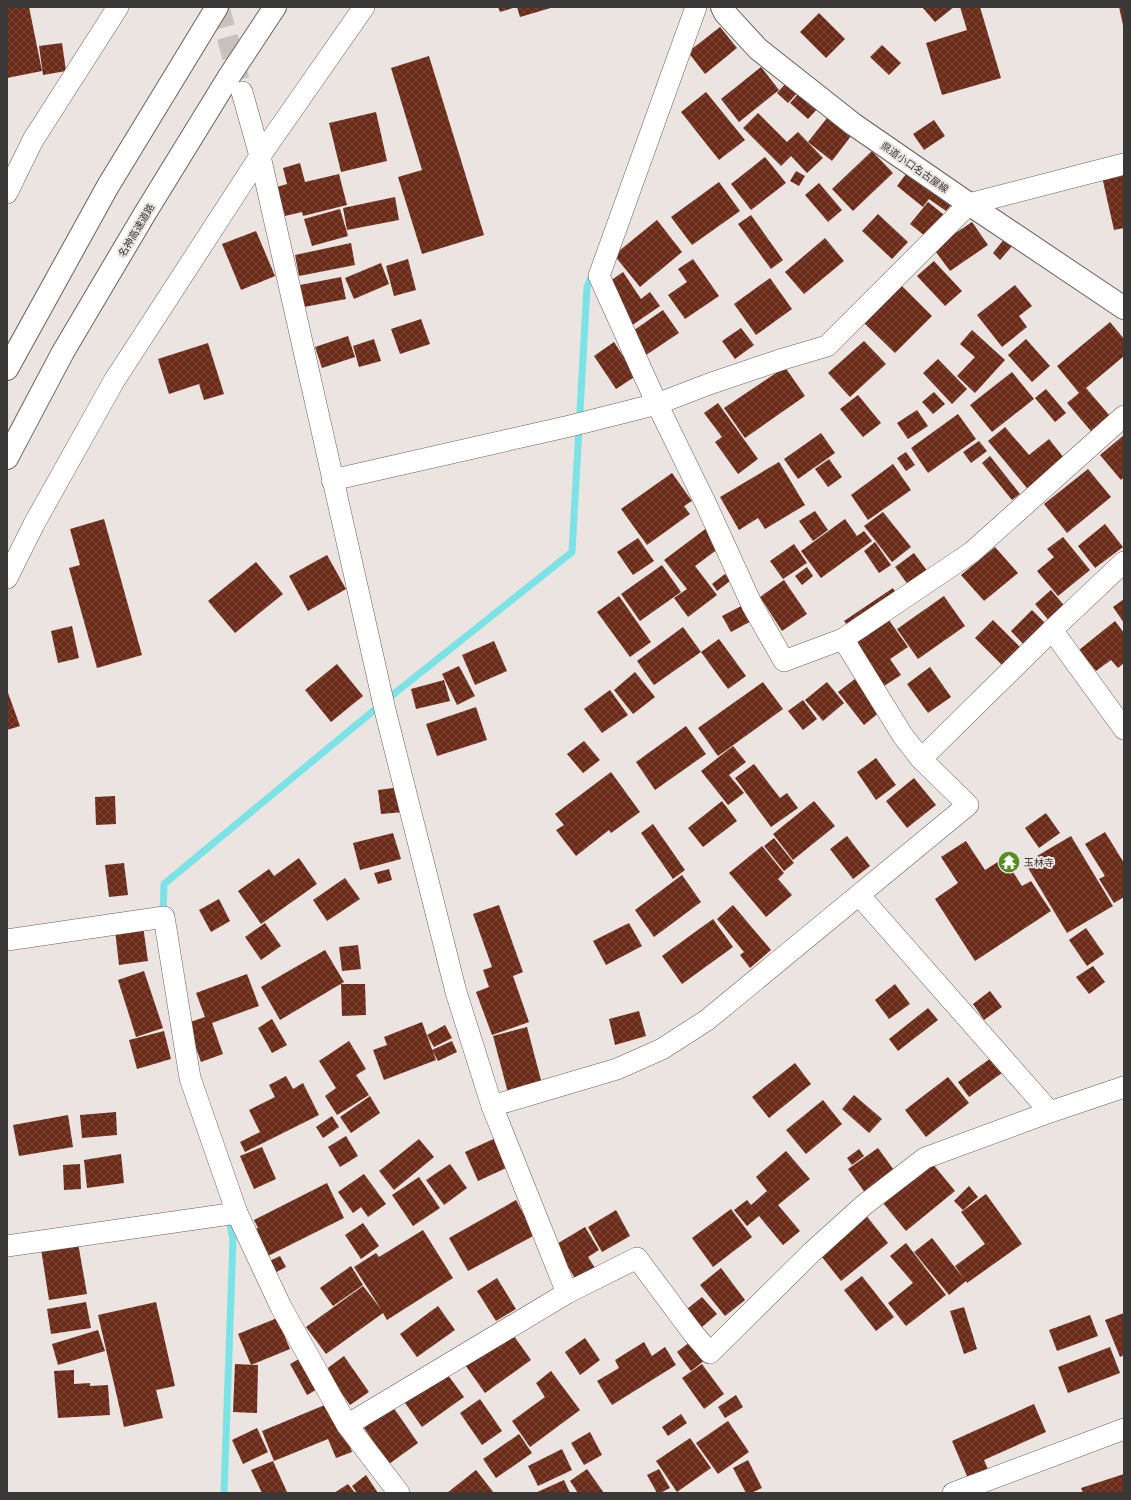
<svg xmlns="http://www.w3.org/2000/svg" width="1131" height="1500" font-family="Inter,'Noto Sans JP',sans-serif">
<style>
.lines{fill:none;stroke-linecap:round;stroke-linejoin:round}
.stream{stroke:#7be2e5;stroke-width:7}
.building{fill:url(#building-cross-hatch)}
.street-tunnel{stroke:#c8c2be;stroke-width:21;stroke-dasharray:21 10;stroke-linecap:butt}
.street-casing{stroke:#68625e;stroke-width:22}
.secondary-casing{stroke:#68625e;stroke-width:24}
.highway-casing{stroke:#68625e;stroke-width:24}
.street{stroke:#fff;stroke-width:21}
.secondary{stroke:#fff;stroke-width:22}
.highway{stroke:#fff;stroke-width:22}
.labels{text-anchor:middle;stroke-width:4;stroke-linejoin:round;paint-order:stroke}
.street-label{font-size:10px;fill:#3a3836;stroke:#ebe4e0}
.poi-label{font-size:10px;fill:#3a3836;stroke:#ebe4e0;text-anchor:start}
</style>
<defs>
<pattern id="building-cross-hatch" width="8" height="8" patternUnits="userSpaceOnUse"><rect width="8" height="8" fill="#6b2b19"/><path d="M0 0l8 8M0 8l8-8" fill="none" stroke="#7d493b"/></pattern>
</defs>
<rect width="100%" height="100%" fill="#ebe4e0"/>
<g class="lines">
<g class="stream">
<path d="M163,916l1,-32 226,-187 182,-145 15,-265 6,-15"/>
<path d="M224,1493l9,-254 -5,-23"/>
</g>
</g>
<g class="building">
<path d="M7,7h22l13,64 -35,7z"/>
<path d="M498,7h18l-16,5z"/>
<path d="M517,7h37l-34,10z"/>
<path d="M922,7h32l-19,15z"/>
<path d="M960,7h20l21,71 -59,17 -16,-52 41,-13z"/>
<path d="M1119,7h5v17l-1,1z"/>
<path d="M819,13l26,26 -19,19 -26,-26z"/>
<path d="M720,27l17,21 -32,26 -17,-22z"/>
<path d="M62,43l4,28 -23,4 -4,-29z"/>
<path d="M882,45l19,18 -12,12 -19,-18z"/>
<path d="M429,56l55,179 -62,19 -24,-77 24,-7 -31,-102z"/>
<path d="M761,67l18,23 -40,32 -18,-23z"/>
<path d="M788,81l11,10 -11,12 -11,-10z"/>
<path d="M801,91l18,16 -11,12 -18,-16z"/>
<path d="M706,92l39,48 -26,20 -38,-48z"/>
<path d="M376,112l11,49 -46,11 -12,-49z"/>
<path d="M758,113l29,29 11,-10 25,26 -16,15 -16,-17 -10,10 -38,-38z"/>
<path d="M827,118l24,18 -19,25 -24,-19z"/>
<path d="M934,120l11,16 -21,14 -11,-16z"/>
<path d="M872,151l21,22 -40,38 -21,-22z"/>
<path d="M765,157l21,26 -35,27 -20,-26z"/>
<path d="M300,163l5,19 34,-8 8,31 -44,11 -1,-4 -17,4 -8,-29 10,-3 -4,-16z"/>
<path d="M1124,167v61l-10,2 -13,-58z"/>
<path d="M909,170l43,34 -6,7 -17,-12 -6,8 -26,-21z"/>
<path d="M796,171l9,5 -6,10 -9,-5z"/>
<path d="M719,182l21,29 -48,34 -21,-28z"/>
<path d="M819,183l23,27 -14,12 -23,-27z"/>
<path d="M395,197l4,23 -52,10 -4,-22z"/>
<path d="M928,202l20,16 -18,22 -20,-16z"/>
<path d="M340,209l8,27 -36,10 -8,-27z"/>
<path d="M878,214l30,28 -16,17 -30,-28z"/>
<path d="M751,215l32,45 -12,9 -33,-45z"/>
<path d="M657,220l25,32 -42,35 -26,-32z"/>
<path d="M972,222l16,23 -38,26 -17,-23z"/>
<path d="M256,231l19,45 -34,14 -19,-46z"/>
<path d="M825,238l19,23 -40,33 -19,-22z"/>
<path d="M1005,238l8,7 -13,15 -7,-7z"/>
<path d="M351,243l4,22 -56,11 -4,-21z"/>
<path d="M408,259l8,31 -22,6 -8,-30z"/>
<path d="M693,259l26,37 -34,23 -17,-24 19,-13 -9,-13z"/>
<path d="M934,261l28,30 -17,15 -28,-30z"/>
<path d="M381,263l8,21 -35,15 -9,-21z"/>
<path d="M623,272l18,27 9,-7 10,14 -29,20 -28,-40z"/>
<path d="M341,277l5,22 -42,8 -4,-22z"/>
<path d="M770,278l22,31 -36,26 -22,-31z"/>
<path d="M898,282l34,34 -37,37 -35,-34z"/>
<path d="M1015,285l17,21 -13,10 8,11 -25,20 -25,-32z"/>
<path d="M663,310l16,23 -33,22 -16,-22z"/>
<path d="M421,319l9,25 -30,10 -9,-25z"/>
<path d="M1110,322l14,17v17l-38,32 29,34 -19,15 -29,-34 12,-10 -22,-27z"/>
<path d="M741,328l13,17 -19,14 -13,-18z"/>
<path d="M972,330l33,30 -30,33 -18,-17 18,-19 -15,-13z"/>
<path d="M348,336l7,21 -33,11 -7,-21z"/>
<path d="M374,339l7,22 -22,6 -6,-21z"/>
<path d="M1026,339l24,27 -18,16 -24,-27z"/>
<path d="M864,341l22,23 -36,33 -22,-24z"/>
<path d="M614,342l22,34 -20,13 -22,-33z"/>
<path d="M208,343l16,51 -20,6 -5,-16 -30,10 -11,-35z"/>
<path d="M938,359l29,30 -15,15 -29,-31z"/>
<path d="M785,367l20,29 -60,42 -21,-30z"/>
<path d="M1012,372l22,27 -42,33 -22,-27z"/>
<path d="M1046,389l20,24 -11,9 -20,-24z"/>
<path d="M934,392l11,12 -12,10 -11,-12z"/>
<path d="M858,395l23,28 -18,14 -23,-28z"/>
<path d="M718,403l40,56 -20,15 -23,-32 7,-5 -18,-24z"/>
<path d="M917,410l11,16 -20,13 -11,-16z"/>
<path d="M958,414l18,25 -48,34 -17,-25z"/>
<path d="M1005,427l24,28 20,-16 19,24 -37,30 -43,-52z"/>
<path d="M821,433l14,20 -37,26 -14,-20z"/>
<path d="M1124,435v42l-3,3 -21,-25z"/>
<path d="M979,441l8,10 -16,12 -8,-11z"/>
<path d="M906,452l9,13 -9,6 -9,-13z"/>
<path d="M990,456l30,38 -8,6 -30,-37z"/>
<path d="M829,459l13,18 -14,10 -13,-18z"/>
<path d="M779,462l26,43 -40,24 -7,-11 -19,12 -19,-33z"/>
<path d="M893,464l18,26 -43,30 -17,-25z"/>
<path d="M1088,469l23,28 -44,36 -23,-29z"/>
<path d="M672,473l20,28 -8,5 6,8 -43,31 -26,-36z"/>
<path d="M815,511l13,19 -15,11 -14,-20z"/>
<path d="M883,512l28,35 -19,15 -28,-36z"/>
<path d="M104,519l38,136 -45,13 -28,-100 11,-3 -10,-36z"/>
<path d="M845,519l12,17 7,-5 8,10 -51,37 -20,-27z"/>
<path d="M1105,524l18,23 -28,21 -17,-22z"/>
<path d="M708,527l14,19 -27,20 22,29 -29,22 -14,-19 13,-9 -23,-29z"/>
<path d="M1063,537l27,33 -32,26 -21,-25 17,-14 -7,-8z"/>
<path d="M638,538l16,23 -21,14 -16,-23z"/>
<path d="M875,542l16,23 -12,8 -15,-22z"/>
<path d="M794,544l13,19 -24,16 -13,-18z"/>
<path d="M995,547l23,26 -34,28 -23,-26z"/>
<path d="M914,553l14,19 -19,14 -14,-19z"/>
<path d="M327,555l19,34 -38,22 -19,-35z"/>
<path d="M256,562l27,32 -48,39 -27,-32z"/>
<path d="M662,565l19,27 -41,29 -19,-27z"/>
<path d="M807,567l6,9 -11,9 -7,-9z"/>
<path d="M725,574l5,7 -13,10 -5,-7z"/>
<path d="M784,580l23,34 -25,17 -22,-34z"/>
<path d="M893,588l5,9 -48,32 -6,-8z"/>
<path d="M1051,590l16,19 -16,14 -16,-19z"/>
<path d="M619,596l32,46 -21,15 -33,-45z"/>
<path d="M944,596l21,30 -47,33 -21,-30z"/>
<path d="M1124,599v24l-11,-16z"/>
<path d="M749,602l8,16 -26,14 -9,-16z"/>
<path d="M1032,610l15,15 -22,21 -14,-15z"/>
<path d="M886,616l22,31 -18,12 11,16 -17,11 -32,-45z"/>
<path d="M993,620l29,29 -18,18 -29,-29z"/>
<path d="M1115,621l9,12v30l-6,5 -7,-8 -15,11 -17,-21z"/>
<path d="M72,626l7,32 -21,5 -7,-32z"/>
<path d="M683,627l18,25 -47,33 -17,-24z"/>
<path d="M719,639l27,37 -18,13 -27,-37z"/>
<path d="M494,641l13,30 -32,14 -13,-30z"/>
<path d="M337,664l26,32 -32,26 -26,-32z"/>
<path d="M459,666l16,30 -18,9 -15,-31z"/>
<path d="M930,667l21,30 -23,16 -21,-29z"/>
<path d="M635,672l20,25 -22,17 -19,-24z"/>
<path d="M855,679l26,32 -17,14 -26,-33z"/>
<path d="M444,680l6,21 -34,8 -5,-20z"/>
<path d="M763,682l20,27 -65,47 -20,-28z"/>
<path d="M827,682l17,21 -21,18 -18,-21z"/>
<path d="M7,690l13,36 -13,4z"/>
<path d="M610,690l18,25 -26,18 -18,-24z"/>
<path d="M803,700l14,19 -14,11 -15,-19z"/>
<path d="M476,707l11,33 -50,16 -11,-32z"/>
<path d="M686,726l20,28 -51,36 -19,-28z"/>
<path d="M584,741l16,19 -17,13 -16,-19z"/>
<path d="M733,746l13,16 -17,13 15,18 -16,12 -27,-34z"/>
<path d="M876,758l20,27 -20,15 -19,-28z"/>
<path d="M754,764l26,34 7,-5 11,15 -27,19 -36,-49z"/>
<path d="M611,772l29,40 -29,21 -2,-3 -33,26 -20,-26 8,-5 -9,-11z"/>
<path d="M914,778l22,27 -29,23 -21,-27z"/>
<path d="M401,787l3,25 -23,2 -3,-24z"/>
<path d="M115,796l1,28 -20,1 -1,-28z"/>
<path d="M722,801l15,20 -34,26 -15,-19z"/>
<path d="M814,801l21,25 -42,34 -20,-26z"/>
<path d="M1046,813l14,20 -21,15 -14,-20z"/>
<path d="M653,824l32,46 -12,9 -32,-46z"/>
<path d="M1105,832l19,31v34l-10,6 -15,-24 6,-3 -20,-32z"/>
<path d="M393,833l8,26 -41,11 -7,-27z"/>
<path d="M847,836l23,30 -17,13 -23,-30z"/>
<path d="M1071,836l42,70 -46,27 -42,-70z"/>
<path d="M774,838l20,25 -10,8 -20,-25z"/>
<path d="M966,841l19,29 19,-12 18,28 9,-5 20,30 -76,50 -40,-62 23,-16 -17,-26z"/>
<path d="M762,846l22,27 -6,6 14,16 -26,22 -37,-44z"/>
<path d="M299,858l18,26 -56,40 -23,-33 31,-22 5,7z"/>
<path d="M124,863l4,32 -19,2 -4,-32z"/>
<path d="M389,869l3,11 -14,4 -4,-11z"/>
<path d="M682,875l19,27 -47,35 -19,-27z"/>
<path d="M345,878l15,21 -33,22 -14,-21z"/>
<path d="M219,899l11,22 -19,11 -12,-22z"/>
<path d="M499,905l24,67 -10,4 16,46 -37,13 -16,-43 13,-5 -6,-17 9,-3 -19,-53z"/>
<path d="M733,905l38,45 -21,18 -10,-13 4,-3 -27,-33z"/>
<path d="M713,919l20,28 -51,37 -20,-28z"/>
<path d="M265,923l16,23 -20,14 -16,-23z"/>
<path d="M629,923l13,23 -36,19 -13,-24z"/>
<path d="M143,926l5,35 -29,4 -4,-35z"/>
<path d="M1086,928l18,26 -17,12 -18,-26z"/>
<path d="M358,945l3,24 -19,2 -3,-24z"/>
<path d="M325,950l19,32 -64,38 -19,-33z"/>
<path d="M1093,966l12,16 -16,12 -13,-17z"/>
<path d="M144,971l19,57 -27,9 -18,-57z"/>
<path d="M247,974l12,32 -47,17 11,31 -22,8 -14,-39 18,-6 -9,-24z"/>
<path d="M341,984h24l1,31 -24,1z"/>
<path d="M895,984l15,20 -21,15 -14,-19z"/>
<path d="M990,991l12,16 -18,13 -11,-16z"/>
<path d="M928,1008l10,12 -40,31 -9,-12z"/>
<path d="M639,1011l7,25 -31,9 -6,-26z"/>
<path d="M272,1019l15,26 -15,8 -14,-25z"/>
<path d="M422,1022l14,38 -52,20 -11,-30 14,-5 -3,-8z"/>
<path d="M445,1025l7,13 -18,9 -7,-12z"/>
<path d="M527,1027l15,57 -34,9 -15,-57z"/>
<path d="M164,1031l7,28 -34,10 -8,-29z"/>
<path d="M349,1041l17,28 -10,6 13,20 -32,20 -12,-19 11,-8 -17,-27z"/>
<path d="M452,1041l5,11 -19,9 -6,-11z"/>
<path d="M991,1058l11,15 -33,24 -11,-15z"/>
<path d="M795,1063l16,21 -42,34 -17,-21z"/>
<path d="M286,1076l7,13 10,-6 16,32 -74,37 -5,-10 20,-10 -11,-22 26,-13 -6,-12z"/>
<path d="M948,1077l21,26 -43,34 -21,-27z"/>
<path d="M854,1095l28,24 -13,14 -27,-24z"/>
<path d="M370,1096l10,17 -29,20 -11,-16z"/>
<path d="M823,1100l19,24 -36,30 -20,-24z"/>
<path d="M116,1112l1,23 -35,3 -2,-23z"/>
<path d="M68,1115l5,32 -54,9 -6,-31z"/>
<path d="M332,1116l7,11 -16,11 -7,-11z"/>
<path d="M346,1136l12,20 -18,11 -12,-20z"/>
<path d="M500,1136l13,29 -35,16 -13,-29z"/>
<path d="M419,1139l15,18 -40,33 -15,-19z"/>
<path d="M262,1147l14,32 -22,10 -14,-33z"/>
<path d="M878,1148l18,25 -30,21 -18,-25z"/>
<path d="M859,1149l5,7 -12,9 -5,-7z"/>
<path d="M786,1151l24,28 -32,26 22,26 -17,14 -24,-29 -12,10 -13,-16 13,-10 4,5 16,-14 -11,-14z"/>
<path d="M121,1154l3,29 -37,5 -3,-28z"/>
<path d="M932,1163l23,28 -49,40 -23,-28z"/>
<path d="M80,1164l1,25 -17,1 -1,-25z"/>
<path d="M450,1164l17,24 -23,17 -18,-25z"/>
<path d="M364,1174l22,30 -18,13 -7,-10 -8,6 -15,-21z"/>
<path d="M419,1177l21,31 -27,18 -21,-31z"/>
<path d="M327,1183l17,35 -78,39 -14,-26 6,-3 -4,-8z"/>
<path d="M969,1186l9,11 -15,13 -9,-9z"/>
<path d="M986,1194l36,50 -55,39 -1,-2 -17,14 -35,-43 18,-14 32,41 -9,-13 30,-22 -24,-32z"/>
<path d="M516,1200l19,35 -67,36 -19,-33z"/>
<path d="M731,1209l21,28 -39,30 -21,-29z"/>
<path d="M616,1210l14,26 -28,16 -14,-25z"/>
<path d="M865,1214l23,29 -47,38 -23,-29z"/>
<path d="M363,1223l16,23 -18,13 -16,-24z"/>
<path d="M585,1227l14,23 -11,7 7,11 -19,12 -21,-35z"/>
<path d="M423,1230l30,48 -66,42 -4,-7 -57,41 -20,-27 57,-41 18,23 -27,-42 22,-14 3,4z"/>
<path d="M78,1243l9,51 -38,6 -8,-51z"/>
<path d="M906,1243l40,52 -40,31 -18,-23 25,-20 -23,-27z"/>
<path d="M280,1256l6,11 -17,9 -6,-12z"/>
<path d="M351,1266l12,19 -30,21 -13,-18z"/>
<path d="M721,1268l24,32 -20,16 -25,-31z"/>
<path d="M862,1276l32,41 -18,14 -32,-41z"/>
<path d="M497,1278l19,31 -20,12 -19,-30z"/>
<path d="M702,1297l15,17 -15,13 -15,-18z"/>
<path d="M86,1302l5,26 -40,6 -4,-25z"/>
<path d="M156,1302l19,84 -19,4 7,28 -39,9 -26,-112z"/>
<path d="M438,1306l17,24 -38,27 -17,-23z"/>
<path d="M964,1307l13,42 -13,5 -14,-43z"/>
<path d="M1124,1313v42l-4,2 -15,-37z"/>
<path d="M1090,1315l8,21 -41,15 -8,-21z"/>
<path d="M277,1318l13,31 -39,16 -13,-31z"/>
<path d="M509,1329l22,31 -46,33 -22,-31z"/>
<path d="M98,1330l7,21 -47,14 -6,-21z"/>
<path d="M585,1338l15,22 -20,15 -15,-23z"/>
<path d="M691,1341l14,19 -14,11 -14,-19z"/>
<path d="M644,1342l8,14 13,-9 11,18 -64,40 -15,-24 22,-13 -4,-8z"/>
<path d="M1110,1347l10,26 -52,20 -10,-26z"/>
<path d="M306,1355l17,31 -16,9 -17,-31z"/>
<path d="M344,1356l25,36 -19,13 -25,-35z"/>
<path d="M235,1364l23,1 -1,48 -24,-1z"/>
<path d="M702,1364l22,30 -20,15 -22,-31z"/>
<path d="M74,1370v14l16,-1v3l18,-1 2,30 -52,3 -4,-47z"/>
<path d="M445,1371l19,26 -42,30 -19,-27z"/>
<path d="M551,1371l29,39 -50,37 -18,-26 33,-24 -9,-14z"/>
<path d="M736,1395l7,12 -18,11 -7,-11z"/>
<path d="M480,1399l22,32 -20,14 -22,-32z"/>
<path d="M332,1402l20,50 -16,6 -8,-19 -54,22 -12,-30z"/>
<path d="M1034,1404l12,28 -62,28 6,14 -20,9 -18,-42z"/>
<path d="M393,1407l25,36 -29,21 -25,-36z"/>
<path d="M681,1414l6,9 -19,13 -6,-9z"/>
<path d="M728,1421l21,31 -31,22 -22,-31z"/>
<path d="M257,1428l11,24 -25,12 -11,-24z"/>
<path d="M590,1432l12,23 -18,10 -13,-22z"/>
<path d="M519,1434l13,19 -36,25 -13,-19z"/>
<path d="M690,1438l21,30 -34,24 -21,-31z"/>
<path d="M562,1449l10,21 -34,16 -10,-20z"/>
<path d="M748,1460l14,28 -11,5h-5l-13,-25z"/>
<path d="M273,1461l14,31 -2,1h-23l-11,-23z"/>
<path d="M587,1469l17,24h-26l-8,-12z"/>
<path d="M659,1469l11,19 -10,5h-3l-10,-18z"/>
<path d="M476,1470l18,23h-47z"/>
<path d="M1124,1474v19h-41l-2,-5z"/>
<path d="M366,1475l12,18h-21l-5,-7z"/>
<path d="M564,1480l6,13h-35z"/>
<path d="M348,1484l7,9h-21z"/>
</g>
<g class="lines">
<path class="street-tunnel" d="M219,7l20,73"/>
<g class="street-casing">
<g id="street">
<path d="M242,92l18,64 125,554 71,282 36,114 75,187"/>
<path d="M7,193l26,-53 85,-133"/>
<path d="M332,480l238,-54 87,-22 52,-20 74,-25 44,-13 142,-142 155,-40"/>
<path d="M7,578l27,-54 80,-143 146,-225 104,-149"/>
<path d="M1052,630l72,99"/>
<path d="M843,639l129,-87 152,-136"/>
<path d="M921,759l131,-129 72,-68"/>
<path d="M859,895l191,217"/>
<path d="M7,940l157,-23 26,161 47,135 44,94 66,118 52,68"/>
<path d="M492,1106l125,-37 45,-20 45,-29 261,-215 -47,-46 -18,-23 -60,-97 -59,22 -32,-56 -47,-103 -48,-98 -58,-128 97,-269"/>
<path d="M7,1246l230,-33"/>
<path d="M347,1425l220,-132 70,-35 55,74 18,21 102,-101 52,-47 61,-47 125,-46 74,-25"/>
<path d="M953,1493l171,-64"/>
</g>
</g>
<g class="secondary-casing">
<path id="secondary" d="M722,7l3,6 33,36 95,75 116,80 155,104"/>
</g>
<g class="highway-casing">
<g id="highway">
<path d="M7,369l101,-183 109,-179"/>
<path d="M7,458l56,-106 81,-137 86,-140 45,-68"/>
</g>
</g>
<use href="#street" class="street"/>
<use href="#secondary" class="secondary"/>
<use href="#highway" class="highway"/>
</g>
<defs>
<g id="temple-disc" transform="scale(1.15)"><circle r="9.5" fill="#588c24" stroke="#ebe4e0"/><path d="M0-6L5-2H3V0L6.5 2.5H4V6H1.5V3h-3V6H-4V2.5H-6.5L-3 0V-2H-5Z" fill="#fff"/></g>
</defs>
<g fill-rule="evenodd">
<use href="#temple-disc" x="1009" y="862"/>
</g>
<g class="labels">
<g class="street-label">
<text transform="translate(915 167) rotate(35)" y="4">県道小口名古屋線</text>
<text transform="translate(136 230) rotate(-59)" y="4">名神高速道路</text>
</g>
<g class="poi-label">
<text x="1024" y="866">玉林寺</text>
</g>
</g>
<rect width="1131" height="1500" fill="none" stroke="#3a3836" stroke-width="16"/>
</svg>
